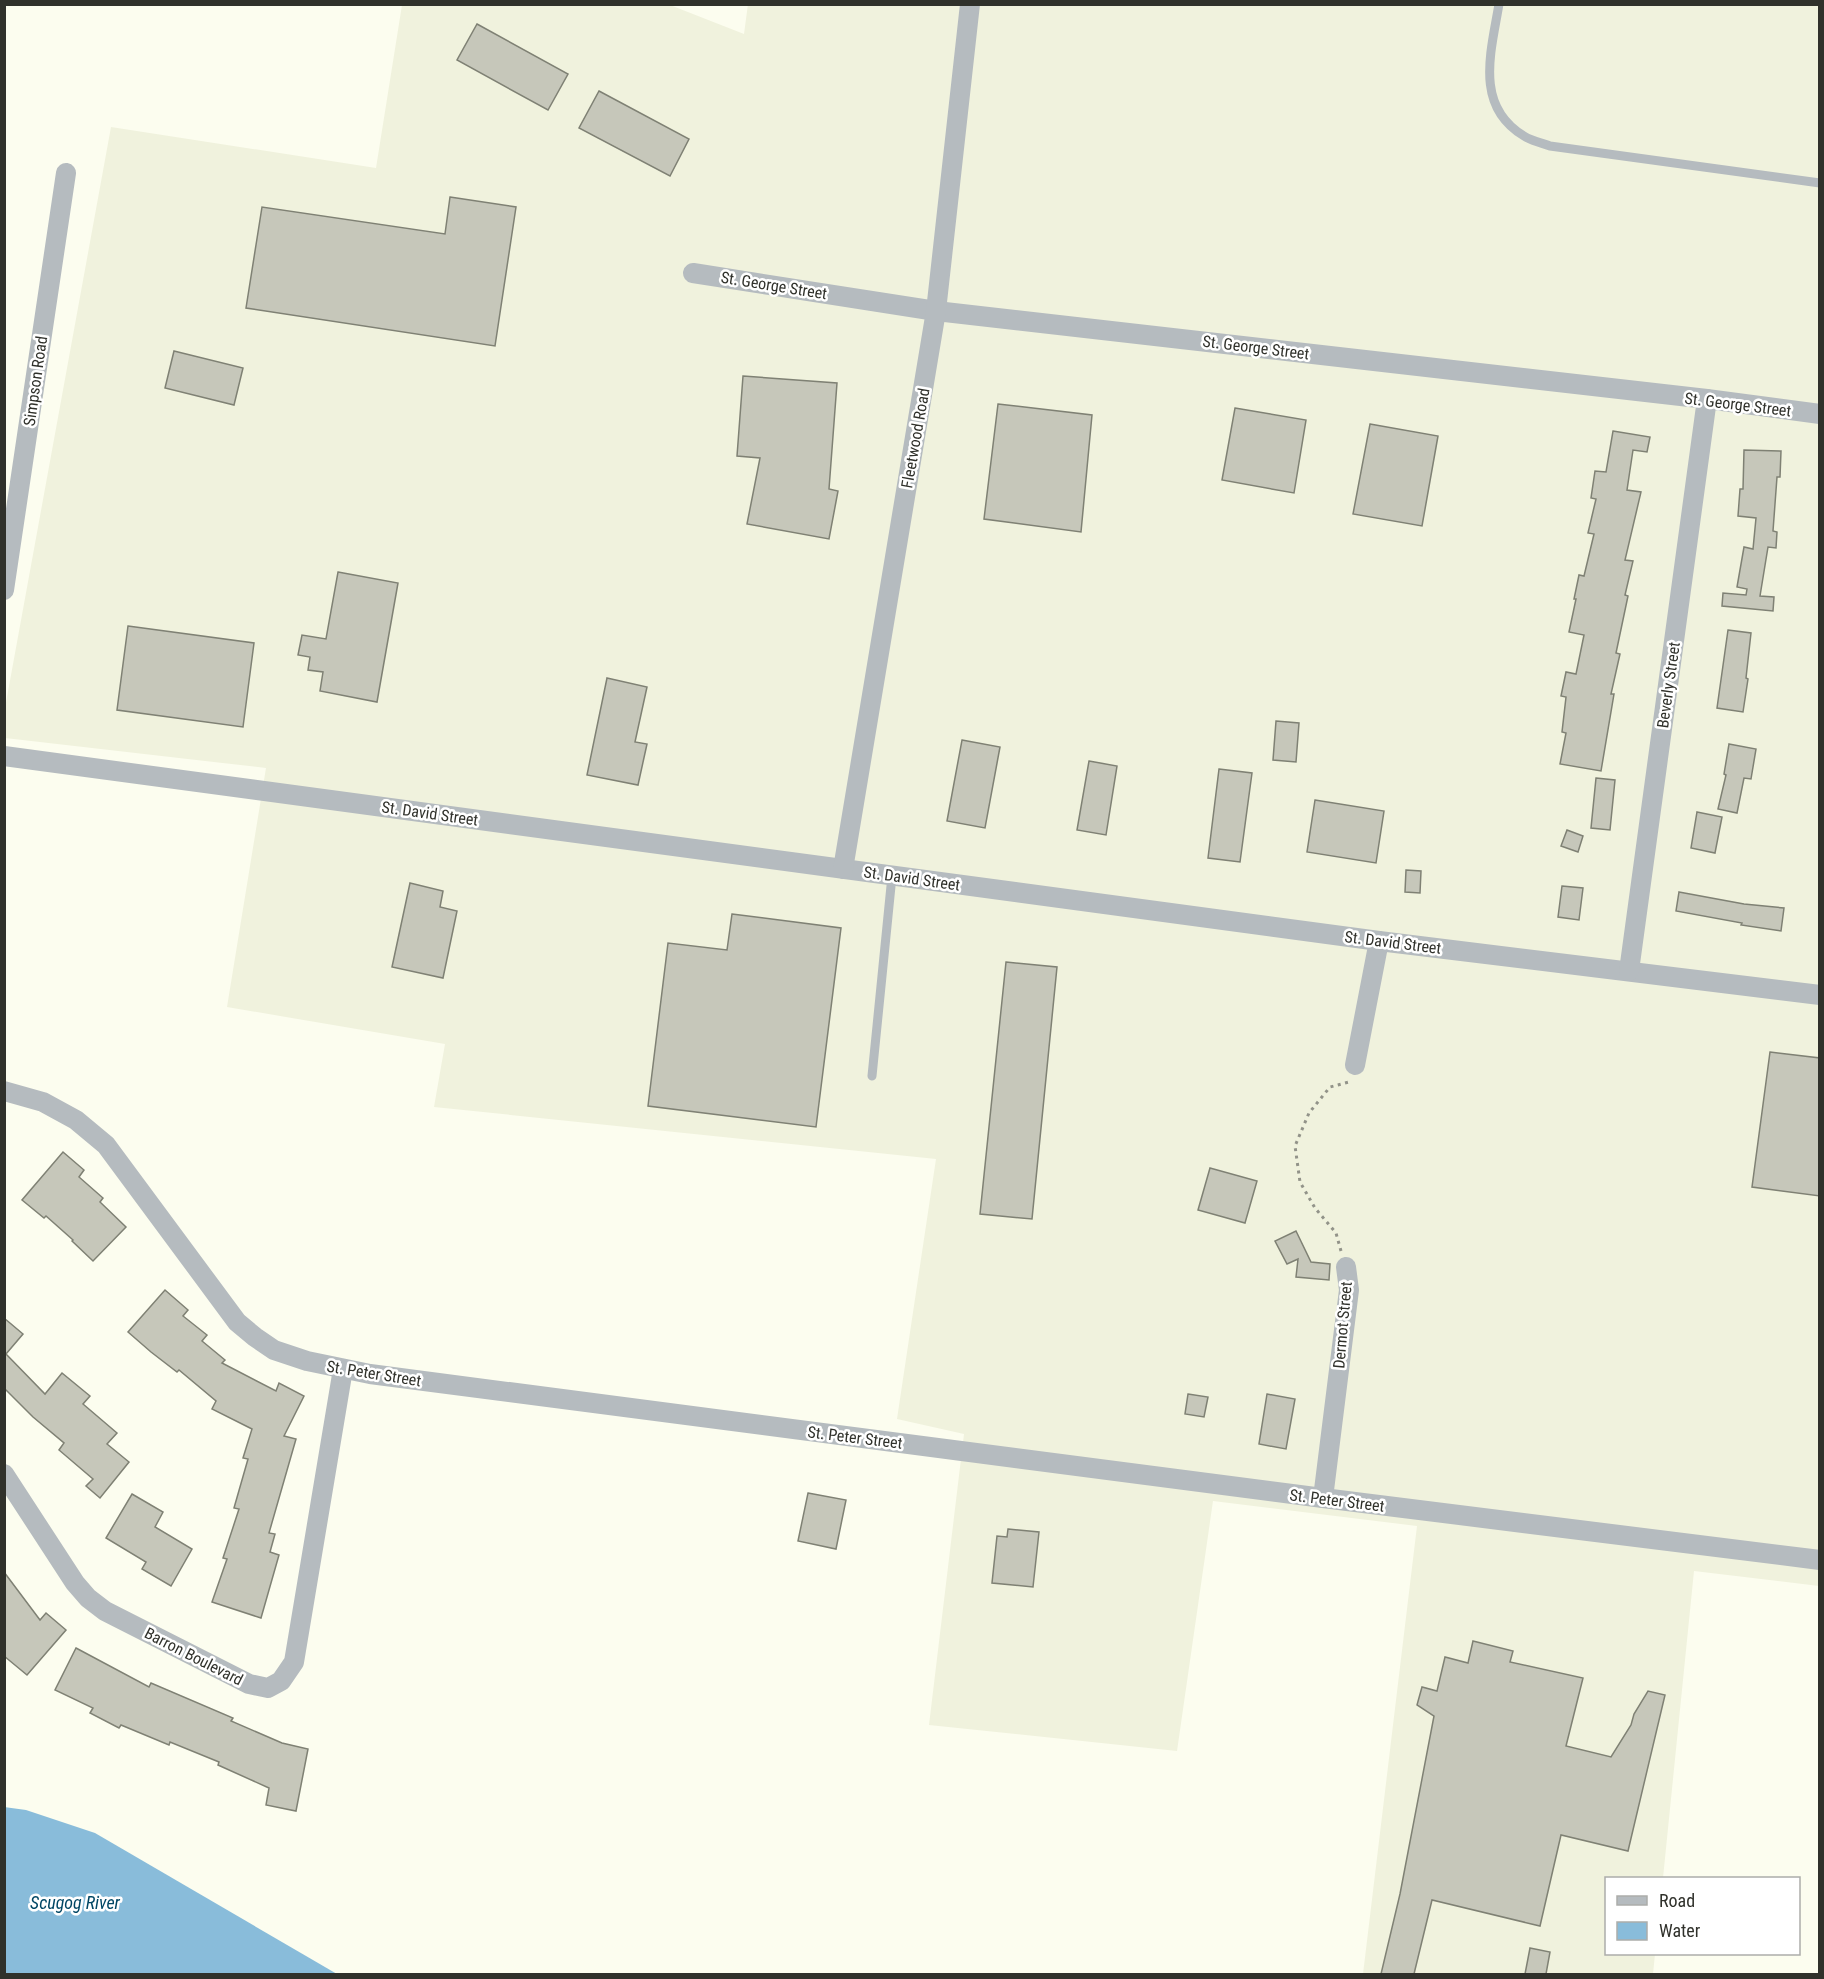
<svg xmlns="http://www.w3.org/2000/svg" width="1824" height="1979" font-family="'Roboto Condensed',sans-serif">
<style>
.built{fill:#f0f2dd}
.water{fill:#89bcda}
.building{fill:#c6c7ba;stroke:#7f8174;stroke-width:1.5}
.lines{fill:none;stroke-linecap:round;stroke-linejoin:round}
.path{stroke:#929389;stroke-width:3;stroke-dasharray:3 4.5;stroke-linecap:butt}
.lane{stroke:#b5bbbf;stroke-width:9}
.street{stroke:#b5bbbf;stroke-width:20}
.labels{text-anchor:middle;stroke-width:5;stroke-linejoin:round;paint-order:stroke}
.street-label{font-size:16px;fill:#30312b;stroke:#fff}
.water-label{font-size:18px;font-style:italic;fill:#004664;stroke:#fff}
</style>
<rect width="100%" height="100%" fill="#fcfdef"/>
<path class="built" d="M748,4l1071,1v1581l-125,-15 -31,307h-57v76h49l-2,20h-290l54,-448 -204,-25 -36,250 -248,-26 35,-291 -67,-15 39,-260 -502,-52 11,-63 -218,-37 39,-239 -261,-30v-30l106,-581 265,41 26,-163h268l74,29z"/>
<path class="water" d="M4,1807l22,3 69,23 242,141h-332z"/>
<g class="building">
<path d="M477,24l91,50 -20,36 -91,-50z"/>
<path d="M599,91l90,48 -19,37 -91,-48z"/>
<path d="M450,197l66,10 -21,139 -249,-38 16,-101 183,27z"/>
<path d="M174,351l69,17 -9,37 -69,-17z"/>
<path d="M743,376l94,7 -8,106 9,2 -9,48 -82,-15 13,-66 -23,-2z"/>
<path d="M998,404l94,11 -11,117 -97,-13z"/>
<path d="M1235,408l71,12 -12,73 -72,-13z"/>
<path d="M1370,424l68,12 -16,90 -69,-12z"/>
<path d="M1613,431l37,6 -3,15 -14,-2 -6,40 14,2 -16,68 8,1 -8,34 3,1 -12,57 4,1 -9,40h3l-13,77 -41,-7 6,-31 -4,-1 4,-35 -5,-1 5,-24 10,2 8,-39 -15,-3 7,-33h-2l5,-24 5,1 10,-42 -6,-1 8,-34 -5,-1 4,-27 11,1z"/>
<path d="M1744,450l37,1 -1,26h-3l-4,54 4,1 -1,16 -8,-1 -8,49 14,1 -1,14 -51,-5 1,-13 23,2 1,-6 -10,-2 7,-40 9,2 3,-31 -18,-2 2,-27h3z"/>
<path d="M338,572l60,11 -21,119 -57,-11 3,-19 -15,-2 2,-13 -12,-2 4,-20 24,4z"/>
<path d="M128,626l126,17 -11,84 -126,-17z"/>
<path d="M1728,630l23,3 -5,45 2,1 -5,33 -26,-4z"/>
<path d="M607,678l40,9 -12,55 12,2 -9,41 -51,-10z"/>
<path d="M1276,721l23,2 -3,39 -23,-2z"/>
<path d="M962,740l38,7 -15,81 -38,-7z"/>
<path d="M1729,744l27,5 -5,30 -7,-1 -7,35 -19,-4 8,-34 -2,-1z"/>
<path d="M1089,761l28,5 -11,69 -29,-5z"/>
<path d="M1219,769l33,4 -12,89 -32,-4z"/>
<path d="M1596,778l19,2 -5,50 -19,-2z"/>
<path d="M1315,800l69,11 -8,52 -69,-11z"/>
<path d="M1697,812l25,5 -7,36 -24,-5z"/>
<path d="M1567,830l16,6 -5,16 -17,-6z"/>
<path d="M1406,870l15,1 -1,22 -15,-1z"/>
<path d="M410,883l33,8 -3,16 17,4 -14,67 -51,-11z"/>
<path d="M1562,886l21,2 -4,32 -21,-3z"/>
<path d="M1679,892l65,12 40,4 -3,23 -40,-6 1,-2 -66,-12z"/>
<path d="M732,914l109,14 -25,199 -168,-21 20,-163 59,7z"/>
<path d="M1006,962l51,5 -25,252 -52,-5z"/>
<path d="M1770,1052l50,6v138l-68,-9z"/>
<path d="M63,1152l21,18 -5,7 24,21 -3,4 26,25 -33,34 -21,-20 1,-1 -27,-24 -2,2 -22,-18z"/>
<path d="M1210,1168l47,13 -12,42 -47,-13z"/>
<path d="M1296,1231l15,31 19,2 -1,16 -33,-3 2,-18 -11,5 -12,-23z"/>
<path d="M165,1290l23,20 -5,6 24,19 -5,6 23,19 -3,3 54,28 3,-8 25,13 -20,40 12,3 -27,94 6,1 -5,18 9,3 -18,63 -49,-16 15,-43 -4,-1 16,-49 -5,-1 14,-49 -5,-1 9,-29 -40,-20 4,-8 -37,-31 -2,2 -26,-20 -23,-20z"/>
<path d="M4,1318l19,16 -17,20 39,40 17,-21 28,23 -7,8 34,29 -10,11 22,18 -29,36 -14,-12 7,-7 -34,-29 5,-7 -31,-26 -29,-29z"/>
<path d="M1188,1394l20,3 -4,20 -19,-3z"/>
<path d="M1267,1394l28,5 -9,50 -27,-5z"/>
<path d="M808,1493l38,7 -10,49 -38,-8z"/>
<path d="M132,1494l31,18 -8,15 37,22 -21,37 -29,-17 4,-7 -40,-24z"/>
<path d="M1008,1529l31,3 -6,55 -41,-4 5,-47 10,1z"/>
<path d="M4,1572l36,48 6,-7 20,17 -39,45 -23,-19z"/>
<path d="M1473,1641l40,10 -3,11 73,16 -17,68 45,11 20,-32 3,-11 14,-23 17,4 -37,156 -67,-16 -21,91 -108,-26 -18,74h-33l19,-80 34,-178 -17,-11 5,-18 15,4 8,-34 23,6z"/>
<path d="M76,1648l73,39 2,-4 82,35 -2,3 51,22 26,6 -12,62 -30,-6 3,-17 -51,-23 1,-3 -49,-20 -1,3 -48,-20 -2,3 -29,-15 3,-5 -38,-18z"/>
<path d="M1530,1948l20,4 -4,22h-21z"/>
</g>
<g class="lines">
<path class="path" d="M1341,1251l-5,-18 -21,-25 -15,-26 -5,-36 14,-33 21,-26 19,-5"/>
<g class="lane">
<path d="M1499,4c-8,48 -25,102 25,132 8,5 18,7 26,10l270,37"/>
<path d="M872,1076l20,-200"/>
</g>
<g class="street">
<path d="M693,273l243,38 771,88 113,15"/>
<path d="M4,590l62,-417"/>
<path d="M4,756l1375,185 441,54"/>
<path d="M843,869l93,-558 34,-307"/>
<path d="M1629,971l78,-572"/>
<path d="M1355,1065l24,-124"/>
<path d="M4,1091l39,11 33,18 30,25 131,177 18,15 19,13 33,11 63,13 953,124 497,62"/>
<path d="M4,1474l71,109 13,15 17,13 144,73 19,4 13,-7 13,-19 49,-293"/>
<path d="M1323,1498l26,-208 -3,-23"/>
</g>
</g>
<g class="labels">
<g class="street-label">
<text transform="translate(774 285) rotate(9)" y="6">St. George Street</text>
<text transform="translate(1256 347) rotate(7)" y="6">St. George Street</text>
<text transform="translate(35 381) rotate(-82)" y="6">Simpson Road</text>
<text transform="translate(1738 404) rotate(7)" y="6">St. George Street</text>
<text transform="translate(915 438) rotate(-80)" y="6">Fleetwood Road</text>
<text transform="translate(1668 685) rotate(-82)" y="6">Beverly Street</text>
<text transform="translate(430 813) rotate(8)" y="6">St. David Street</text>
<text transform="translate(912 878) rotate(8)" y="6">St. David Street</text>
<text transform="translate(1393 942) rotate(7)" y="6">St. David Street</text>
<text transform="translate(1342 1325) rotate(-85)" y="6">Dermot Street</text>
<text transform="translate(374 1373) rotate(9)" y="6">St. Peter Street</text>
<text transform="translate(855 1437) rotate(7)" y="6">St. Peter Street</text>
<text transform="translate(1337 1500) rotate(7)" y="6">St. Peter Street</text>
<text transform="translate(194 1656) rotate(27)" y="6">Barron Boulevard</text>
</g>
<g class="water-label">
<text x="75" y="1909">Scugog River</text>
</g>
</g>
<rect width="1824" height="1979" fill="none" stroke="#30312b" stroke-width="12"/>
<rect x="1605" y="1877" width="195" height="78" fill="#ffffff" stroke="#acadaa" stroke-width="1.5"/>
<rect x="1617" y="1896" width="30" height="9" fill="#b5bbbf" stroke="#acadaa" stroke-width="1.5"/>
<text x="1659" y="1907" font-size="18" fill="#30312b">Road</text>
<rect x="1617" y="1922" width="30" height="18" fill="#89bcda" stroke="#acadaa" stroke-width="1.5"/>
<text x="1659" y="1937" font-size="18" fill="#30312b">Water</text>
</svg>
